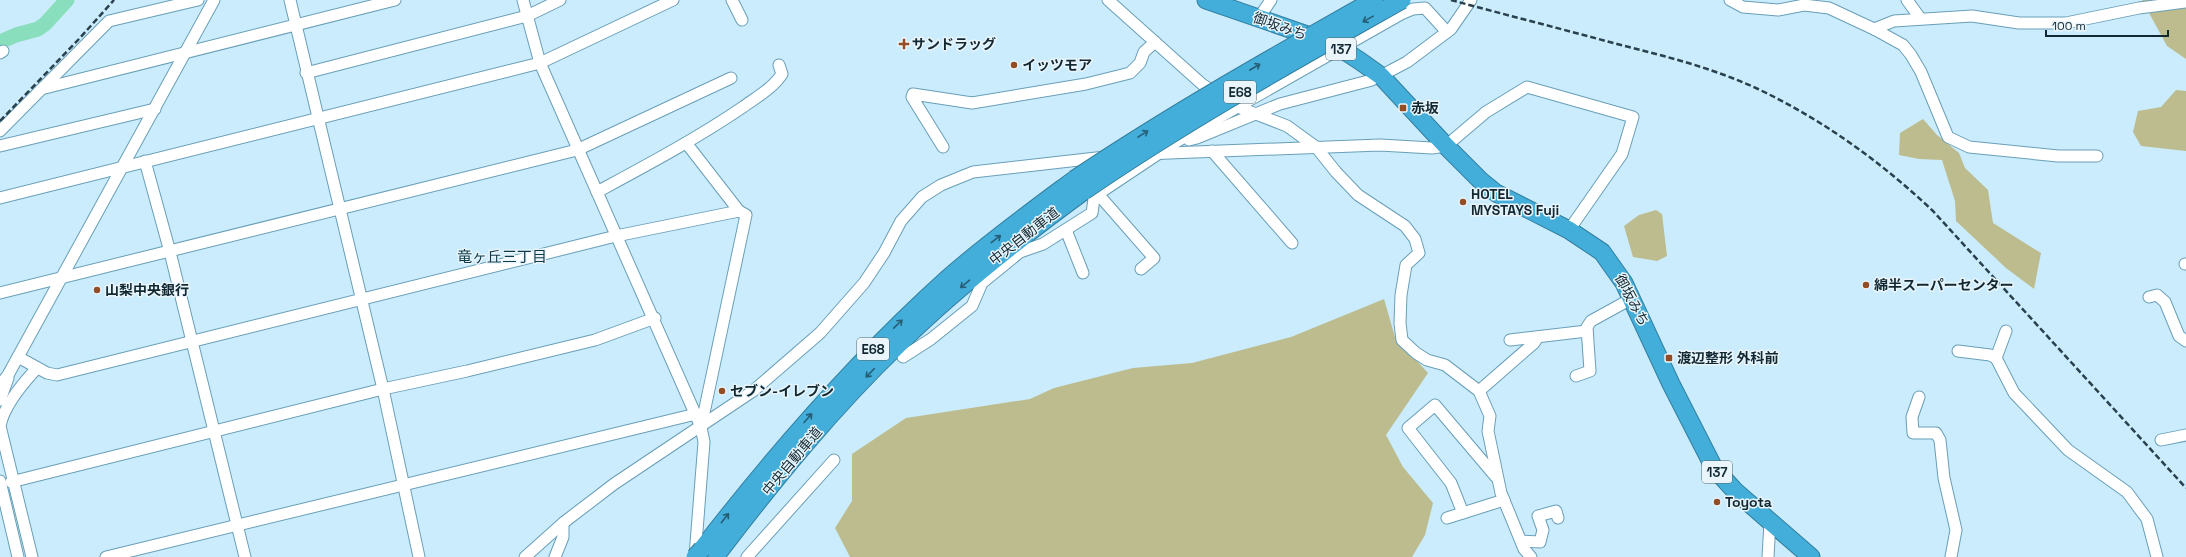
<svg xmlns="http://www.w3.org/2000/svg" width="2186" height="557" font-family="'Space Grotesk','Noto Sans JP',sans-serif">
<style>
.green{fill:#bcbc8e}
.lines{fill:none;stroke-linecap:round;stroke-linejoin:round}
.river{stroke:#89debe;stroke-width:15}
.minor-casing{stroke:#689fb7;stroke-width:13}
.highway-casing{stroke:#327f9f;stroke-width:19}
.minor{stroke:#fff;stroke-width:11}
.highway{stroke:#43aed9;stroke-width:17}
.rail{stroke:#29414c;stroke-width:2.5;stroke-dasharray:6 3;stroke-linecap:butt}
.highway-bridge-casing{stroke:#327f9f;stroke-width:19;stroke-linecap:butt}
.highway-bridge{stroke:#43aed9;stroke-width:17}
.oneway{stroke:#255e75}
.poi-dot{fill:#934d25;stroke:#eaf5fb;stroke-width:1.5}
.labels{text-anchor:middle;stroke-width:3;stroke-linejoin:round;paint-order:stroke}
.shield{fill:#eaf5fb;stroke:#52666e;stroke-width:1}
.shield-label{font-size:13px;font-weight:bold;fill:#112832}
.street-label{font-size:14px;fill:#112832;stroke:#eaf5fb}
.poi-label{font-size:14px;font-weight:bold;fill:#112832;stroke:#eaf5fb;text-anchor:start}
.neighbourhood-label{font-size:15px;fill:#0d394a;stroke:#eaf5fb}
</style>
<rect width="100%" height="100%" fill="#cbecfc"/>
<g class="green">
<path d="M2142,0h44v59l-19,-13z"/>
<path d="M2176,90l10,1v60l-45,-5 -8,-14 5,-21 23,-4z"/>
<path d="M1923,119l14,16 22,18 6,15 23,22 5,33 48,30 -7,36 -28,-21 -50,-47 -1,-20 -13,-41 -23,-1 -20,-4 1,-22z"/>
<path d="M1656,210l6,4 5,42 -10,5 -24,-4 -9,-31 15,-11z"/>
<path d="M1384,299l11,38 33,36 -42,62 17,32 30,36 -8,32 -13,22h-562l-15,-29 17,-27v-47l54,-36 124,-19 24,-11 79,-20 59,-5 99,-26z"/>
</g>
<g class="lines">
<path class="river" d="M0,42l16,-7 22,-6 7,-5 22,-24"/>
<g class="minor-casing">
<g id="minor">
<path d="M290,0l93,389 36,168"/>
<path d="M523,0l17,63 161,364 3,15 -9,114"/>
<path d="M732,0l10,20"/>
<path d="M1108,0l95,85 35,22 49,19 29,21 20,25 22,23 47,31 10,13 4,14 -13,12 -5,30 -1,28 2,17 14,13 11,7 18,5 34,26 11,25 -2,15 13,62 23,56 7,8"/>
<path d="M1730,0l13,7 35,3 26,-5 25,3 45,21 20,-8 78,-5 47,7h47l73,-15 47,-6"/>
<path d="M1907,0l13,18"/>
<path d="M1258,19l13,-19"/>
<path d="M1874,29l29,16 8,10 10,17 27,65 21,10 89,9h39"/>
<path d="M0,53l3,-2"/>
<path d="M1388,72l19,-10 40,-30"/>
<path d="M306,73l221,-57 33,-16"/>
<path d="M45,88l350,-88"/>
<path d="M0,131l109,-110 89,-21"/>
<path d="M1189,140l8,-2 83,-34 92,-24"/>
<path d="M687,144l52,67"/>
<path d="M0,146l155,-37"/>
<path d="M943,147l-31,-50 1,-3 59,9 114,-19 44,-11 10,-10 4,-11 11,-10"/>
<path d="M1212,151l80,92"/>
<path d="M1144,154l236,-9 52,3 14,-2 40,-34 41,-25 106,30 -11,37 -53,76"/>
<path d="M145,161l25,91 75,305"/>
<path d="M597,192c50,-27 99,-53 146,-85 14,-10 30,-19 39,-33l-3,-9"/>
<path d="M1098,194l56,64 -13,11"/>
<path d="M0,198l540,-135 133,-63"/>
<path d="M1066,230l17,43"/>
<path d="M2185,264h1"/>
<path d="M0,293l577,-143 154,-72"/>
<path d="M2149,297l8,-2 8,7 14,34 7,5"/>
<path d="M2006,331l-10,27 18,35 54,57 59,42 20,27 10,38"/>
<path d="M1510,340l77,-9"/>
<path d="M1958,351l32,4 6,3"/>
<path d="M18,357l29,16 10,2 559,-139 123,-25 7,4 -45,212"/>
<path d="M903,357l28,-18 41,-33 10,-23 38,-31 23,-8 49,-31 2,-14 4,-5 78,-52 225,-128 12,-5 12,-1 22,24 4,-3 20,-29"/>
<path d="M1576,376l14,-5 -3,-44 4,-6 40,-22"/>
<path d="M0,385l8,-10 206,-375"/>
<path d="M1479,391l55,-48 4,-6"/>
<path d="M1919,397l-7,20 1,16h23l4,7 4,38 12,52 -5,27"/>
<path d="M0,400l8,-22"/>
<path d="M2161,440l25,-5"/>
<path d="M0,481l18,76"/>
<path d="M11,482l372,-93 84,-18 128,-31 60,-22"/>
<path d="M1463,513l-12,-30 -43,-55 27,-23 61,72"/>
<path d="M1447,518l57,-18"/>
<path d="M1521,541l19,1 3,-12 -5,-14 18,-5 2,7"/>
<path d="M32,557l-32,-131c4,-21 23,-43 37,-58"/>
<path d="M106,557l590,-143"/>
<path d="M525,557l38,-34 51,-39 139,-93 67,-58 44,-50 20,-30 17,-32 21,-24 19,-12 32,-13 132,-15"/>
<path d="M555,557l8,-20v-14"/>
<path d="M747,557l87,-97"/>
<path d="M1768,557l2,-35"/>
</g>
</g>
<g class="highway-casing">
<g id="highway">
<path d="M1206,0l110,38 24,10 20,13 21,15 65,70 34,34 16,13 73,37 33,22 22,31 47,101 43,84 21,23 76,66"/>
<path d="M702,549c75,-97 154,-188 245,-270 41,-36 85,-68 128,-100"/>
<path d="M715,557c57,-75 117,-149 185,-214 57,-56 120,-105 184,-152"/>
</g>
</g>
<use href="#minor" class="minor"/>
<use href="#highway" class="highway"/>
<g class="rail">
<path d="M1451,0c55,15 111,29 166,44 48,12 96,24 141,45 65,31 122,72 175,122l253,277"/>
<path d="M0,121l79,-82 35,-39"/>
</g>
<g class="highway-bridge-casing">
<g id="highway-bridge">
<path d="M1075,179c97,-65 198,-122 299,-179"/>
<path d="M1084,191c102,-70 210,-130 318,-191"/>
<path d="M695,557l7,-8"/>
</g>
</g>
<use href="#highway-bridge" class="highway-bridge"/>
</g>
<defs><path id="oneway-shaft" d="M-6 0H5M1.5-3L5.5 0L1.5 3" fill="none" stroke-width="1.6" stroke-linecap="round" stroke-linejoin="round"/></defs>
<g class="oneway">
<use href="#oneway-shaft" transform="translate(1368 19) rotate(151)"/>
<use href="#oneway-shaft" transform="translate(1255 67) rotate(-30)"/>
<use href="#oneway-shaft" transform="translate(1143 134) rotate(-32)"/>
<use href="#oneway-shaft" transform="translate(996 239) rotate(-38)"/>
<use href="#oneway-shaft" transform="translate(965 284) rotate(140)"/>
<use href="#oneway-shaft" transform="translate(898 324) rotate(-44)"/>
<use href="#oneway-shaft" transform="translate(870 373) rotate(134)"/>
<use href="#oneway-shaft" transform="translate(808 418) rotate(-49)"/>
<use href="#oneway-shaft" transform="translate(725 518) rotate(-52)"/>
</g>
<g class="poi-dot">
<path d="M902 38h4v4h4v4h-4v4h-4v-4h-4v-4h4z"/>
<circle cx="1014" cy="65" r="4"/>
<rect x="1399" y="104" width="8" height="8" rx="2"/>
<circle cx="1463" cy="202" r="4"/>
<circle cx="1866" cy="285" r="4"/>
<circle cx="97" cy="290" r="4"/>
<rect x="1665" y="354" width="8" height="8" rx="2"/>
<circle cx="722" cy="391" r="4"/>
<circle cx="1717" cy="502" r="4"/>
</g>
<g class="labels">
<g class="shield">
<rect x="1326" y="38" width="30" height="22" rx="3"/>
<rect x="1224" y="81" width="32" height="22" rx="3"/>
<rect x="857" y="338" width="32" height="22" rx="3"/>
<rect x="1702" y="461" width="30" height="22" rx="3"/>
</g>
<g class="shield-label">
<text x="1341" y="54">137</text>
<text x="1240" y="97">E68</text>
<text x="873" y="354">E68</text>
<text x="1717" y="477">137</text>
</g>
<g class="street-label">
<text transform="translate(1280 26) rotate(19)" y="5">御坂みち</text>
<text transform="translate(1024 236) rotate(-38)" y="5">中央自動車道</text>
<text transform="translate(1632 300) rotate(62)" y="5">御坂みち</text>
<text transform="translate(792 461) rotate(-50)" y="5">中央自動車道</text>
</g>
<g class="poi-label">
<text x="912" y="49">サンドラッグ</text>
<text x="1022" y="70">イッツモア</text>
<text x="1411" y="113">赤坂</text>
<text x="1471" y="199">HOTEL<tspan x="1471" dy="16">MYSTAYS Fuji</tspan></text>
<text x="1874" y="290">綿半スーパーセンター</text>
<text x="105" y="295">山梨中央銀行</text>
<text x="1677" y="363">渡辺整形 外科前</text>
<text x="730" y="396">セブン-イレブン</text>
<text x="1725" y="507">Toyota</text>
</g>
<g class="neighbourhood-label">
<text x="502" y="262">竜ヶ丘三丁目</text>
</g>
</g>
<path d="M2046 30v6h122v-6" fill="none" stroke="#112832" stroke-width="2"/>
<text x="2052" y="30" font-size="12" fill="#112832" stroke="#eaf5fb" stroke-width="3" paint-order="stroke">100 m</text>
</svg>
